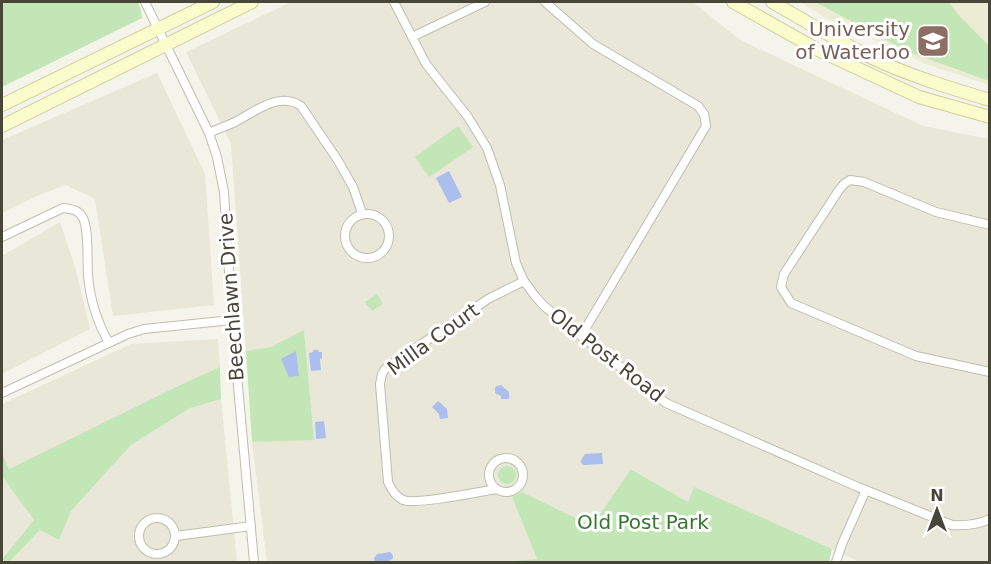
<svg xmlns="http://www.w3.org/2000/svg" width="991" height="564" font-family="'DejaVu Sans',sans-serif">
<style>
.residential{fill:#e8e7d8}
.education{fill:#ececd5}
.green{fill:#c2e6b5}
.water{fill:#aabfed}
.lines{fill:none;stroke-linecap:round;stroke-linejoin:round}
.street-casing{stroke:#bfbead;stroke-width:10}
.secondary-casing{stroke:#cdce9a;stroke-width:14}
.street{stroke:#fff;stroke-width:8}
.secondary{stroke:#fafccc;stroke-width:12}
.labels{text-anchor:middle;stroke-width:6;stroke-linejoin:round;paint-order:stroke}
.education-label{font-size:20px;fill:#785e54;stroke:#fff;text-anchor:end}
.street-label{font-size:20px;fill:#484638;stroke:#fff}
.park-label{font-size:20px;fill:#35772e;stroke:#fff}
</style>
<rect width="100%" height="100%" fill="#f4f4ea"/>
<g class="residential">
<path d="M291,2h402l47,38 183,86 66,13v423h-129l-166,-75 -6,15 -56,-33 -40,57 -70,-34 -10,5 25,62 -40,3h-230l-15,-120 62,-2 -10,-109 -33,16 -25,4 -15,-207 -45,-92z"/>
<path d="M157,73l48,101 9,131 -101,11 -18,-117 -29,-14 -27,10 -37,18v-73z"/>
<path d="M60,222l16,48 14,59 -88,45v-118z"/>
<path d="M218,339l2,28 -42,19 -169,83 -7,-16v-49l129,-60z"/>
<path d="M221,399l16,163h-228l31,-32 19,10 12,-29 60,-66 59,-37z"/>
<path d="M2,476l32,44 -32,38z"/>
</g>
<path class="education" d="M800,2h189v83l-61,-20 -102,-47z"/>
<g class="green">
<path d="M2,2h136l3,9 1,7 -140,69z"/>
<path d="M815,2h134l7,10 33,34v35l-80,-29z"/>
<path d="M458,126l15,21 -44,30 -14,-20z"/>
<path d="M377,294l6,10 -11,7 -7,-9z"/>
<path d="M304,330l10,110 -62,2 -6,-91 25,-4z"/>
<path d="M220,367l1,32 -31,9 -59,37 -60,66 -12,29 -19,-10 -31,32h-3l-4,-3 32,-39 -32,-44v-23l7,16 169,-83z"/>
<circle cx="507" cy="475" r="9"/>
<path d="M631,469l57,33 6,-15 138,62 -3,13h-332l40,-3 -25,-62 10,-5 70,34z"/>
</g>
<g class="water">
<path d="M449,171l13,26 -13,6 -13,-25z"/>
<path d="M313,350h5l1,2h3v6l-2,1 1,11 -10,1 -2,-18 4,-1z"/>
<path d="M296,351l3,25 -10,1 -8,-18z"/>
<path d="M501,385l8,7v7h-8v-3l-6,-3v-5l2,-2z"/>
<path d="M438,401l9,8 1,9 -8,1 -1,-5 -7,-7z"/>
<path d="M324,421l2,17 -10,1 -1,-17z"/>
<path d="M602,453l1,11 -19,1 -3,-2v-3l4,-6z"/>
<path d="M390,552l3,3v3l-5,4h-13l-1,-4 3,-4z"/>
</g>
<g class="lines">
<g class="street-casing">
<g id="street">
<path d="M145,2l64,131 8,24 7,35 8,128 22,242"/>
<path d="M394,2l32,62 42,53 19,31 13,37 16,78 8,18 11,15 9,10 122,97 192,84 94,38c14,1 25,0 38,-6"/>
<path d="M545,2l48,42 105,62 6,8 2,12 -125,210"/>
<path d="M412,37l73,-35"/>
<path d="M209,133c8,-4 18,-7 26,-11 20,-10 43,-31 66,-16l36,53 16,28 9,26"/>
<circle cx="367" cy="236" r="22"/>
<path d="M990,225l-54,-13 -72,-30 -14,-2 -6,4 -5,6 -55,84 -3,13 10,16 125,53 74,16"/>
<path d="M2,237l61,-29c9,1 16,2 20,10 6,12 4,43 5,57 2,24 9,47 21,68"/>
<path d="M2,393l126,-59 16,-5 88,-9"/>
<circle cx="506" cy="475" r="17"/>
<path d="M496,489c-17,3 -80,16 -93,11 -8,-4 -12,-11 -15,-18l-8,-98 2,-10 3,-5 103,-70 36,-18"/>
<circle cx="157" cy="536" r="18"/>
<path d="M176,536l75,-10"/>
<path d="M836,562l6,-18 24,-54"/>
</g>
</g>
<g class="secondary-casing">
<g id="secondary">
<path d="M733,2l85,48 101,47 71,20"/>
<path d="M772,2c33,19 66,39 100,56 38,18 78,30 118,42"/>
<path d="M2,105l211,-103"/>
<path d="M2,126l250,-124"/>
</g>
</g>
<use href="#street" class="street"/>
<use href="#secondary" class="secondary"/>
</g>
<defs>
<g id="university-square" transform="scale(1.725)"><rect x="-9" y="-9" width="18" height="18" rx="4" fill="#8d6e63" stroke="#fff"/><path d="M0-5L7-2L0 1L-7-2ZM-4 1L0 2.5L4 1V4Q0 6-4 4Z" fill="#fff"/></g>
</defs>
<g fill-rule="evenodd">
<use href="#university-square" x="933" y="41"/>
</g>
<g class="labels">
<g class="education-label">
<text x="910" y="36">University<tspan x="910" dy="23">of Waterloo</tspan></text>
</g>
<g class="street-label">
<text transform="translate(231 297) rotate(-94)" y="7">Beechlawn Drive</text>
<text transform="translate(433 339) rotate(-36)" y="7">Milla Court</text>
<text transform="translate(607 355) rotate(38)" y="7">Old Post Road</text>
</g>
<g class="park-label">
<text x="643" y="529">Old Post Park</text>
</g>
</g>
<rect width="991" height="564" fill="none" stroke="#484638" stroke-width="6"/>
<g transform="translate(937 510)" stroke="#ffffff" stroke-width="4.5" paint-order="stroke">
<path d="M0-4.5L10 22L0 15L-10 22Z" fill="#484638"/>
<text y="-9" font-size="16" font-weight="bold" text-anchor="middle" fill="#484638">N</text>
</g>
</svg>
